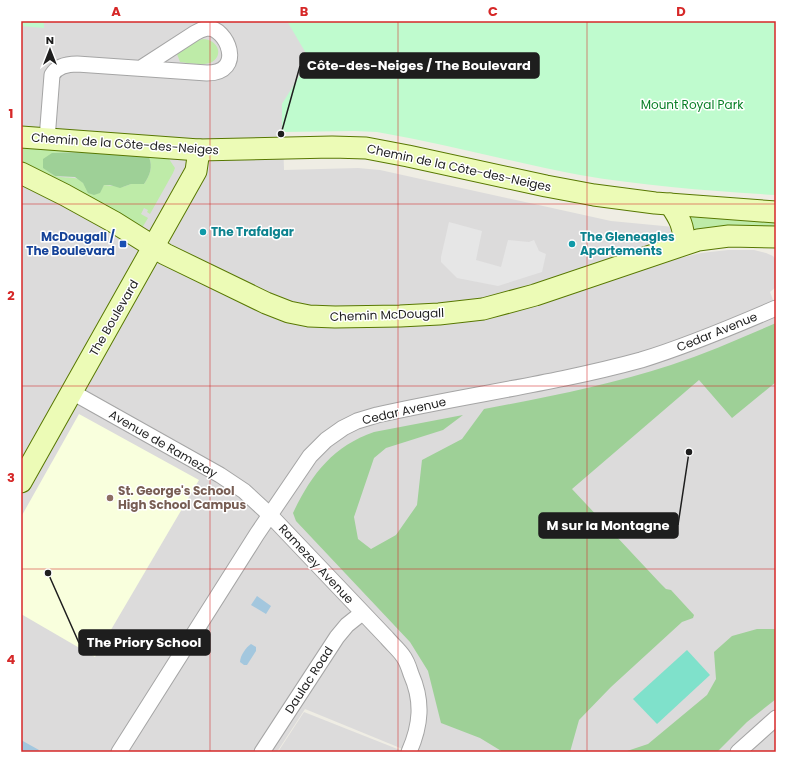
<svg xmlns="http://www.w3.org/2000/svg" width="797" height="773" font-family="Poppins,sans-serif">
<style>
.residential{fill:#dcdbdb}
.education{fill:#f9ffdd}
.grass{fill:#beeba8}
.forest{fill:#9ed097}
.park{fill:#bffbce}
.pitch{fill:#7fe1cb}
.parking{fill:#e6e6e6}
.water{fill:#a3c7de}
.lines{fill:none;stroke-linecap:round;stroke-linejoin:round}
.minor-casing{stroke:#a5a5a5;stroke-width:17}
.secondary-casing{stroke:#587802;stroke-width:23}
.minor{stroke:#fff;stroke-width:15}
.secondary{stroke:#ecfbb6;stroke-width:21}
.grid{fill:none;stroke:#d62828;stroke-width:1;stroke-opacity:0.55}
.culture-dot{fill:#0f9aa8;stroke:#fff;stroke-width:1.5}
.transit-dot{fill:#1a4fb4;stroke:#fff;stroke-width:1.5}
.education-dot{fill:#8d6e63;stroke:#fff;stroke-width:1.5}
.labels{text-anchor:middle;stroke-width:3;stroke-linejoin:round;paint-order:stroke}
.park-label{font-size:12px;fill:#087f26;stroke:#fff}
.street-label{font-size:12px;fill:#1e1e1e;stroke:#fff}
.culture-label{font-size:12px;font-weight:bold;fill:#0d838f;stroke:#fff;text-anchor:start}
.transit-label{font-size:12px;font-weight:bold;fill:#164399;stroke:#fff;text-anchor:end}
.education-label{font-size:12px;font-weight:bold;fill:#785e54;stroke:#fff;text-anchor:start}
.leader{fill:none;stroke:#1e1e1e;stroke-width:1.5}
.callout-dot{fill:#1e1e1e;stroke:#fff;stroke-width:1.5}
.callout{fill:#1e1e1e;stroke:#1e1e1e;stroke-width:1.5}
.callout-label{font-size:13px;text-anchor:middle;font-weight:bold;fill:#fff}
.neatline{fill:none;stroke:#d62828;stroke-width:1.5}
.grid-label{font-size:13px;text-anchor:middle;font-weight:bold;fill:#d62828}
</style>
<rect width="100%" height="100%" fill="#efede4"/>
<g class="residential">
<path d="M21,21h273l20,41 -32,42 2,66 74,-2 22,2 231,51 63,6 6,31 21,-5 27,-3h26l12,3 7,3 3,4v27l-6,5 6,16v444h-366l-105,-43 -28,43h-256z"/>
<path d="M304,712l101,40h-127z"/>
</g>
<path class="education" d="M79,414l120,66 -104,177 -74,-43v-97z"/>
<g class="grass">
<path d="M203,39c13,0 22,15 9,23 -6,4 -24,1 -32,0l-3,-8 19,-13z"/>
<path d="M21,146l66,6 -35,1 -2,19c9,11 28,-1 35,14l14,7 5,-8 19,2 8,-3h13c6,-9 9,-17 5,-27l20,2 6,9 -2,5 -23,41 -3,-2 1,-2 -4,-2 -3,6 7,4 -6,10 -121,-65z"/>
<path d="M686,216l90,5v6l-49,-1 -36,5z"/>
</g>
<g class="forest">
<path d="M87,152l62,5c4,10 1,18 -5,27h-13l-11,4 -10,-3h-6l-4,8 -6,2 -6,-2 -5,-10 -8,-6 -20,-1 -12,-8v-9l9,-6z"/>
<path d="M776,323v59l-44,36 -33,-38 -127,109 88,94 6,6 5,1 23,25 -1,3 -11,4 -71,65 -32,33 -9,32h-67l-23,-14 -39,-15 -13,-52 -18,-29 -114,-121 -3,-8c18,-38 40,-67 81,-81l89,-17 -20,15 -57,18 -12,10 -20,59 4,22 13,10 25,-14 21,-30 5,-45 40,-21 22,-30c63,-12 126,-24 187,-44 36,-12 70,-27 105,-42z"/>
<path d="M757,629h19v70l-29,23 -30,30h-93l24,-8 59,-49 9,-16 -2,-27 18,-16z"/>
</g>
<g class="park">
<path d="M21,21h23v7l-23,-2z"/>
<path d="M287,21h489v174c-66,-4 -132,-9 -196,-20 -68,-13 -135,-31 -203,-43l-23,-1 -72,1v-28l26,-42 -1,-7z"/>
</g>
<path class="pitch" d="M687,650l23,25 -53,49 -24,-25z"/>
<path class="parking" d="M449,222l33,9 -6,29 25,7 7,-27 21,2 5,-2 5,11 7,3 -4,18 -44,14 -41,-8 -16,-16v-5z"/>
<g class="water">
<path d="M257,596l14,10 -5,8 -15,-9z"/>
<path d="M251,644l5,3v4l-9,14h-3l-4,-3c0,-6 6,-15 11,-18z"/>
<path d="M21,740l18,10 -1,2h-17z"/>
</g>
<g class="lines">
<g class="minor-casing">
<g id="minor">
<path d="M47,139l5,-64c5,-9 15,-11 25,-11l130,9c39,0 20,-46 0,-45 -4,1 -9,3 -12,5l-54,35"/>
<path d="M72,392l148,83 24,16 26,24 117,123c5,6 12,12 16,18 4,5 6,12 8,18 12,27 10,51 -2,78"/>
<path d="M119,752l138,-218 53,-78 16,-16 17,-12 14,-7 20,-6c88,-20 177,-31 264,-55 46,-14 91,-33 135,-52"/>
<path d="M262,752l75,-115 10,-12 15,-12"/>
<path d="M738,752l38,-34"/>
</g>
</g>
<g class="secondary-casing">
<g id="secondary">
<path d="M21,137l178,13 133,-3 34,1 42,8 138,30 48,9 61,8 121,9"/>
<path d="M21,173l44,22 49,27 51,32 101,49 23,9 20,4 26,1 65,-1 39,-2 44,-5 52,-14 163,-55 31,-4 47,1"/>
<path d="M670,204c10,15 14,22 14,40"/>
<path d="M21,482l175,-311 3,-21"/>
</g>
</g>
<use href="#minor" class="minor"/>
<use href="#secondary" class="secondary"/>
</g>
<path class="grid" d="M210,21v731M398,21v731M587,21v731M21,204h755M21,386h755M21,569h755"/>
<g class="culture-dot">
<circle cx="203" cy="232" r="4"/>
<circle cx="572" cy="244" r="4"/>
</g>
<rect class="transit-dot" x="119" y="240" width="8" height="8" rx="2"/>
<circle class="education-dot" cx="110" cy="498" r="4"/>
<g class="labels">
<g class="park-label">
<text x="692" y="109">Mount Royal Park</text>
</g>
<g class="street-label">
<text transform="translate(125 144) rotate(4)" y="4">Chemin de la Côte-des-Neiges</text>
<text transform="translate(459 168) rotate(12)" y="4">Chemin de la Côte-des-Neiges</text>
<text transform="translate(387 315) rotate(-2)" y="4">Chemin McDougall</text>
<text transform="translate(114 318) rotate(-60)" y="4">The Boulevard</text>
<text transform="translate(717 332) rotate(-22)" y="4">Cedar Avenue</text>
<text transform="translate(404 411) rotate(-13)" y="4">Cedar Avenue</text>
<text transform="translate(163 444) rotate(30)" y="4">Avenue de Ramezay</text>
<text transform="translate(316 564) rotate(47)" y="4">Ramezey Avenue</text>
<text transform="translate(309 680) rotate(-57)" y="4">Daulac Road</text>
</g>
<g class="culture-label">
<text x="211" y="236">The Trafalgar</text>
<text x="580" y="241">The Gleneagles<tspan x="580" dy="14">Apartements</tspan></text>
</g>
<g class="transit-label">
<text x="115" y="241">McDougall /<tspan x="115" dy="14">The Boulevard</tspan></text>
</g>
<g class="education-label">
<text x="118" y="495">St. George's School<tspan x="118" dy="14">High School Campus</tspan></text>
</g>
</g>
<path class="leader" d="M281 134L300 66M689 452L678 525M48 573L79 643"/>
<g class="callout-dot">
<circle cx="281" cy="134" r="4"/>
<circle cx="689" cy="452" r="4"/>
<circle cx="48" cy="573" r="4"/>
</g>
<g class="callout">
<rect x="300" y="53" width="239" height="25" rx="4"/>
<rect x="539" y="513" width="139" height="25" rx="4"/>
<rect x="79" y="630" width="131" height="25" rx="4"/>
</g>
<g class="callout-label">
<text x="419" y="70">Côte-des-Neiges / The Boulevard</text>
<text x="608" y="530">M sur la Montagne</text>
<text x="144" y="647">The Priory School</text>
</g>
<rect width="797" height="773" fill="none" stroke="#ffffff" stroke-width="44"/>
<g transform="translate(50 50)" stroke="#ffffff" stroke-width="3" paint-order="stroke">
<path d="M0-3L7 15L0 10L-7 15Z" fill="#1e1e1e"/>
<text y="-6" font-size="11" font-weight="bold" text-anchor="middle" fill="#1e1e1e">N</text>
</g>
<rect x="22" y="22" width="753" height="729" class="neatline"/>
<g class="grid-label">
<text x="116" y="16">A</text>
<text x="304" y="16">B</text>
<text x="493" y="16">C</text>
<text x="681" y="16">D</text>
<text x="11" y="118">1</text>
<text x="11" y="300">2</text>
<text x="11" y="482">3</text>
<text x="11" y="664">4</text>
</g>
</svg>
